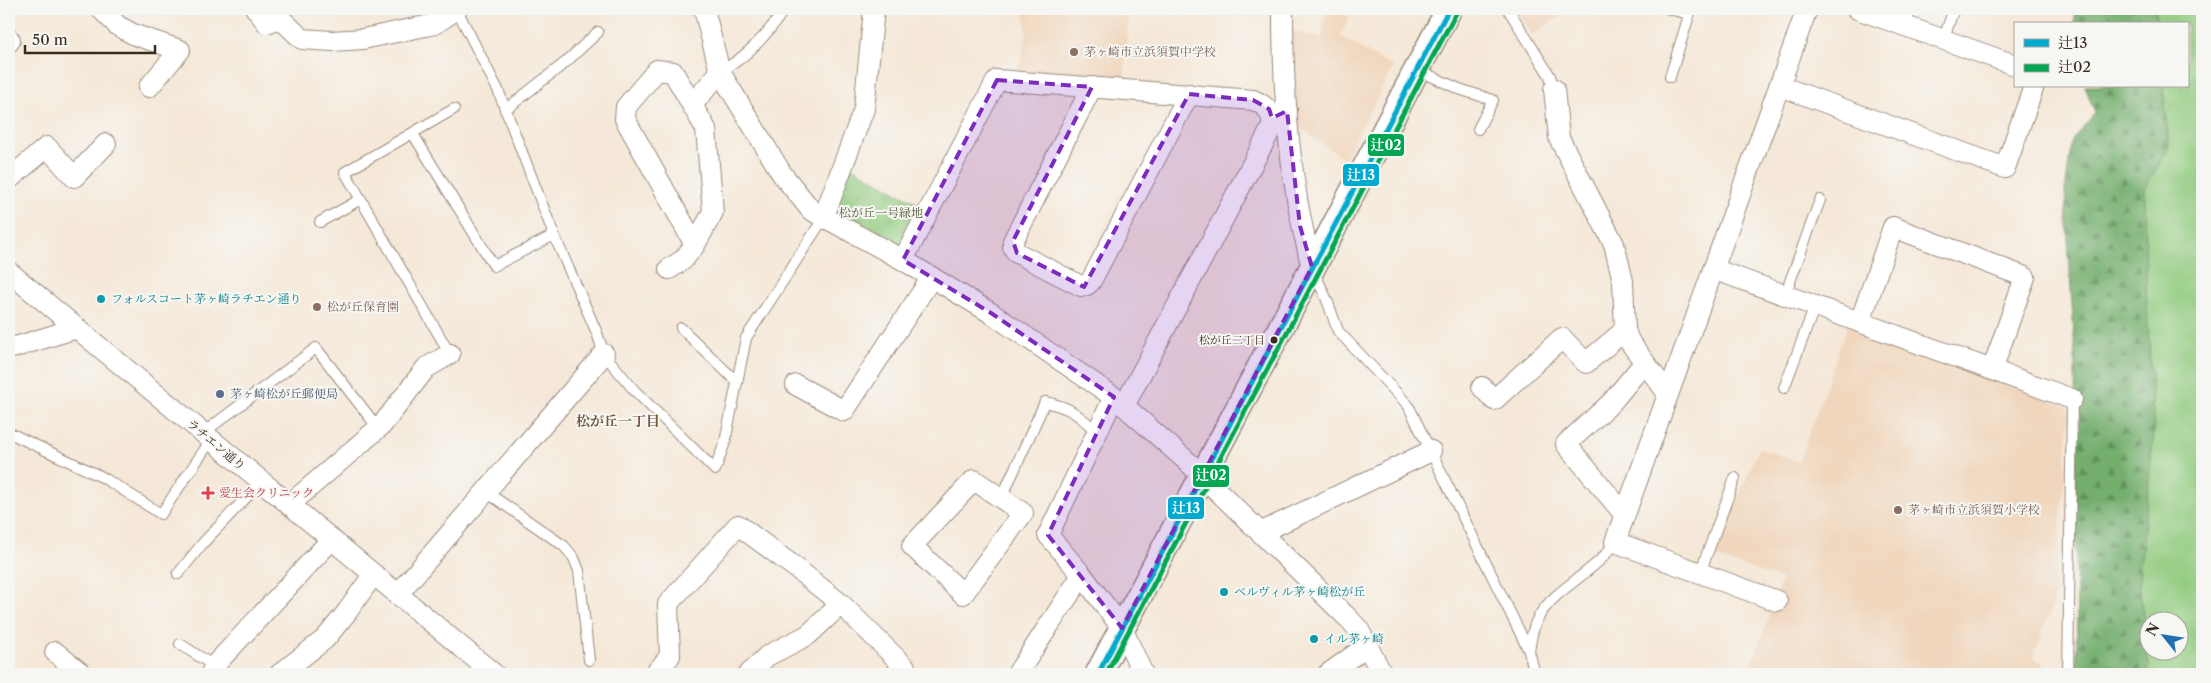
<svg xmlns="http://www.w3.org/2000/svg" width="2211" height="683" font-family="'Libre Caslon Text','Noto Serif JP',serif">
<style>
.built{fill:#f0d6bc}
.grass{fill:#91cb7f;stroke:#667a4e;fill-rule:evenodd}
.forest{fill:url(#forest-firs);stroke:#586c46}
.park{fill:url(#park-tufts);stroke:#667a4e}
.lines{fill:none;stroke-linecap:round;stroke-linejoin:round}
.service-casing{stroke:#98897b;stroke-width:12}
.minor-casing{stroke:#98897b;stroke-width:22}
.tertiary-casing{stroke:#98897b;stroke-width:28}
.service{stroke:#fff;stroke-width:10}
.minor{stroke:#fff;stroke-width:20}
.tertiary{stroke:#fff;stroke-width:25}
.bus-1-casing{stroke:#f6f6f2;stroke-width:9}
.bus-2-casing{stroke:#f6f6f2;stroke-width:9}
.bus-1{stroke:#00a9ce;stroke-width:5}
.bus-2{stroke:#00a651;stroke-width:5}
.marked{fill:#7b2cbf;fill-opacity:0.2;stroke:#7b2cbf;stroke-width:4;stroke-dasharray:10 6;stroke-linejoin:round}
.education-dot{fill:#8d6e63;stroke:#f6f6f2;stroke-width:2}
.culture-dot{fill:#0f9aa8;stroke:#f6f6f2;stroke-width:2}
.bus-dot{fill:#3b2a1e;stroke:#f6f6f2;stroke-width:2}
.service-dot{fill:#5c6f8a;stroke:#f6f6f2;stroke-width:2}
.health-dot{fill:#e0444e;stroke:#f6f6f2;stroke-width:2}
.labels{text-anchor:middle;stroke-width:4;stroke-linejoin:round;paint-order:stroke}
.bus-label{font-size:11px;fill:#3b2a1e;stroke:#f6f6f2;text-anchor:end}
.education-label{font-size:12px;fill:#785e54;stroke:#f6f6f2;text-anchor:start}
.park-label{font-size:12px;fill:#555a3b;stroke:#f6f6f2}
.culture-label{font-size:12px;fill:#0d838f;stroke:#f6f6f2;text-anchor:start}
.service-label{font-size:12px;fill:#4e5e75;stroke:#f6f6f2;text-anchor:start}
.street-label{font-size:12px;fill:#3b2a1e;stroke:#f6f6f2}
.health-label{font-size:12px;fill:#be3a42;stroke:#f6f6f2;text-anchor:start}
.neighbourhood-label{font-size:14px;font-weight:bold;fill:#73573f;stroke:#f6f6f2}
.line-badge{stroke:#f6f6f2;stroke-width:2}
.badge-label{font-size:14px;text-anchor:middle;font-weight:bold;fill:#fff}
</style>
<defs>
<pattern id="forest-firs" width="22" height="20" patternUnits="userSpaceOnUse" patternTransform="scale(1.25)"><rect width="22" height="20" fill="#74af6e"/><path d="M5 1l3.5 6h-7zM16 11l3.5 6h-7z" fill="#608f5a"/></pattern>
<pattern id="park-tufts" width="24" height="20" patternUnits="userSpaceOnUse" patternTransform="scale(1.25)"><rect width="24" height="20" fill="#91cb7f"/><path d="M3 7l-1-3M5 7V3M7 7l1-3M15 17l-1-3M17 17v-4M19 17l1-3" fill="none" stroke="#7eae6d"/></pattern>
</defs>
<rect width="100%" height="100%" fill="#f6f6f2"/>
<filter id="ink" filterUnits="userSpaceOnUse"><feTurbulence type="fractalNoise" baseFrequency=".02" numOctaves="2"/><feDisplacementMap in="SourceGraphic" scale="10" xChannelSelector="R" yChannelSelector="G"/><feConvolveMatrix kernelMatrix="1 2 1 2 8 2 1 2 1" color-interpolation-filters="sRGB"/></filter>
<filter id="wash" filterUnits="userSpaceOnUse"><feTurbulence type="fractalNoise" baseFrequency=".0096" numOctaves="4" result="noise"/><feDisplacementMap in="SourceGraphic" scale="20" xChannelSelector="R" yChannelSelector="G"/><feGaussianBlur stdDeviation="1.12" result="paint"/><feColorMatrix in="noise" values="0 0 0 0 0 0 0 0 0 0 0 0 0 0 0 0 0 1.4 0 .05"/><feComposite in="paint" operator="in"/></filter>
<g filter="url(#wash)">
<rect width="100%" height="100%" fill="#f5e8d8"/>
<g class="built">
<path d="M1024,9h105l-5,72 -106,-10 9,-38z"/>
<path d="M1326,9l24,7 -10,20 53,31 -48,92 -34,-22 -3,-6 -21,-2 -4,-100 39,9z"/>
<path d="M1515,9h56l-39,26z"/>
<path d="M1848,324l222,84 -15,191 -22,59 10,6 -4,10h-291l34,-95 -68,-22 45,-109 40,14z"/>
</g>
<path class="grass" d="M2119,9h83v665h-99l11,-588h73v-62h-69zM2148,620h30v30h-30z"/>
<g class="forest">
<path d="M2075,9h80l2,15h-82z"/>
<path d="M2085,86h78l6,61 -24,42 1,96 8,146 -15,149 10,87 -3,7h-69l-2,-321 -10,-162 7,-51 23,-27z"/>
</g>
<path class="park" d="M851,167l71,39 -26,46 -68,-41z"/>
</g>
<g filter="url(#ink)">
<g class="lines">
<g class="service-casing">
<g id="service">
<path d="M1508,9l42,67 4,13"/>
<path d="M1669,9l20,5"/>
<path d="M457,10l41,80 56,145 43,98 7,21 30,36 81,80 10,-28 21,-104 77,-119"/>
<path d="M1904,26l7,-17"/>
<path d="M1943,40l11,-31"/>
<path d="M1418,70l41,19 34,11 -15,29"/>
<path d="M720,72c25,-14 49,-38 64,-63"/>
<path d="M1670,77l21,-68"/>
<path d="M505,110l61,-48 32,-30"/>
<path d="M413,134l81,132 60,-31"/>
<path d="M320,222l41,-23"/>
<path d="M1314,272l13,28 11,31 70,74 121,246 6,23"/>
<path d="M1785,295l35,-95"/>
<path d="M681,328l56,54"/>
<path d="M450,354l-105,-182 109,-63"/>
<path d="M1784,388l31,-82"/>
<path d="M203,433l113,-85 62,80"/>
<path d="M9,434l5,1 90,43 57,36 50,-74"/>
<path d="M485,491l79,55 10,12 5,13 10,89"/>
<path d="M1002,497l43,-95c25,5 34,13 52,30"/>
<path d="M1700,573l35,-95"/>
<path d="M178,574l25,-31 58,-61"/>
<path d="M180,644l34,22"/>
<path d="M1529,651c2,-11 3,-23 9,-33 17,-31 58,-45 77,-76"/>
<path d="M2068,674l4,-275"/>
</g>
</g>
<g class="minor-casing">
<g id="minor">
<path d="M101,9l17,17 17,9 45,15 -31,37"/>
<path d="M256,9l11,14 13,-5 22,21 30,2 31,-2 72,-15 22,-15"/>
<path d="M704,9l16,63 62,102 29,36 92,50 88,53 123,84 75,66 161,157 9,10 23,44"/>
<path d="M1283,9c0,87 6,174 29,258"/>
<path d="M1857,9l158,56"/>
<path d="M9,42l1,-2"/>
<path d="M1780,86l225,82 29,-82"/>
<path d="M1092,87l-79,154v6l4,6 64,33 6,-1 4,-4 98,-187"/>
<path d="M1554,89l5,49 55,106 9,37 2,49 4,11 39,53"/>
<path d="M692,105l28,-33"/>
<path d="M9,179l38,-32 27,30 32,-33"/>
<path d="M823,219l41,-110 10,-100"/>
<path d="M903,260l94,-180 256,20c10,4 15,8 19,18l15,-7"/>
<path d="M669,269l14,-9 12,-15 18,-33 -7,-83 -33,-57 -16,-2 -31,37 -1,12 70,126"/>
<path d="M1713,269l359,130"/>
<path d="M9,272l485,402"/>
<path d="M1860,322l33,-95 132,50 -33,93"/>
<path d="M9,349l68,-21"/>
<path d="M796,385l48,26 88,-134"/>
<path d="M1482,387l12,13 68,-62 24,25 39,-33"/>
<path d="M1114,397l-66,138 34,40 40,53 21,46"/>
<path d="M1124,406l148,-279v-9"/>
<path d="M974,480l49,33 -60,81 -51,-48z"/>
<path d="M289,505l93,-80 44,-57 24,-14"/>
<path d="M1624,514l-58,-70 45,-41 33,-40"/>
<path d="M1262,532l169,-81"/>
<path d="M397,595l207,-241"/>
<path d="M1777,601l-162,-59 192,-533"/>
<path d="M55,652l27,22"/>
<path d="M211,674l3,-8 117,-126"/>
<path d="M280,674l45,-35 22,-27 26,-37"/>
<path d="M655,674l15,-18 -2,-52 70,-79 58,43 45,36 64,63 -9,7"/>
<path d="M749,674l18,-18 41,-21 33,-31"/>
<path d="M1017,674l65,-99"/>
<path d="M1328,674l40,-29"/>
</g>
</g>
<g class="tertiary-casing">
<path id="tertiary" d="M1098,674l351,-665"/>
</g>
<use href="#service" class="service"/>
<use href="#minor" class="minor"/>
<use href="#tertiary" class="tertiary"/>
<g class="bus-1-casing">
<path id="bus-1" d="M1098,674l351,-665"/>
</g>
<g class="bus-2-casing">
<path id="bus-2" d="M1106,674l350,-661"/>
</g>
<use href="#bus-1" class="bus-1"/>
<use href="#bus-2" class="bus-2"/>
</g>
</g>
<path class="marked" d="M997,80l95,7 -79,154 4,12 67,34 105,-193 64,6 16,9 3,9 15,-7 13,115 12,41 -190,361 -74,-93 66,-138 -123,-84 -88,-53z"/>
<g class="education-dot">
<circle cx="1074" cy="52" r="5"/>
<circle cx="317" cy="307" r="5"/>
<circle cx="1898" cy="510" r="5"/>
</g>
<g class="culture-dot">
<circle cx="101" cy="299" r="5"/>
<circle cx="1224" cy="592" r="5"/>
<circle cx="1314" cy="639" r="5"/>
</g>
<circle class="bus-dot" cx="1274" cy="340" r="4.5"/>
<circle class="service-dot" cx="220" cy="394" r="5"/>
<path class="health-dot" d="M205.5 485.5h5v5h5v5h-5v5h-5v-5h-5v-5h5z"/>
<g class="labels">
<g class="bus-label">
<text x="1265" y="344">松が丘二丁目</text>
</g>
<g class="education-label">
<text x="1084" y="56">茅ヶ崎市立浜須賀中学校</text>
<text x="327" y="311">松が丘保育園</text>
<text x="1908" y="514">茅ヶ崎市立浜須賀小学校</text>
</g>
<g class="park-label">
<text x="881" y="217">松が丘一号緑地</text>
</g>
<g class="culture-label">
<text x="111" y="303">フォルスコート茅ヶ崎ラチエン通り</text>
<text x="1234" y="596">ベルヴィル茅ヶ崎松が丘</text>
<text x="1324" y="643">イル茅ヶ崎</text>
</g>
<g class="service-label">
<text x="230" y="398">茅ヶ崎松が丘郵便局</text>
</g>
<g class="street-label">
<text transform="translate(216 445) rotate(40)" y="4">ラチエン通り</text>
</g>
<g class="health-label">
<text x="219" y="497">愛生会クリニック</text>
</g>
<g class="neighbourhood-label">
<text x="618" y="426">松が丘一丁目</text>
</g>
</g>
<g class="line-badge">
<rect x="1367" y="133" width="38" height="24" rx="5" fill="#00a651"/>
<rect x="1342" y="163" width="38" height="24" rx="5" fill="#00a9ce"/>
<rect x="1192" y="464" width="38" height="24" rx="5" fill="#00a651"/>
<rect x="1167" y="496" width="38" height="24" rx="5" fill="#00a9ce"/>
</g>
<g class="badge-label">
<text x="1386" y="150">辻02</text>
<text x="1361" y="180">辻13</text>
<text x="1211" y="480">辻02</text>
<text x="1186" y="513">辻13</text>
</g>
<rect width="2211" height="683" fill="none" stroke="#f6f6f2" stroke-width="30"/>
<rect x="2014" y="22" width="175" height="65" fill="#f6f6f2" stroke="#aba49d"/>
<rect x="2024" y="39" width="25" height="8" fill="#00a9ce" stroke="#aba49d"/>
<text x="2058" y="48" font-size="15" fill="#3b2a1e">辻13</text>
<rect x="2024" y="64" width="25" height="8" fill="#00a651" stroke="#aba49d"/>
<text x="2058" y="72" font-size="15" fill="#3b2a1e">辻02</text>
<g transform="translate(2164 636) rotate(300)"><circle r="24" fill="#f6f6f2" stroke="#aba49d"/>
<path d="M0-4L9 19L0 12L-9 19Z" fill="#1f6fb2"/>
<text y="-8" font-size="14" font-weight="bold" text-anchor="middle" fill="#3b2a1e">N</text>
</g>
<path d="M25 45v8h130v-8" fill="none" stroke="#3b2a1e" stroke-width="2.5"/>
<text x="32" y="45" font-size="15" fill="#3b2a1e" stroke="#f6f6f2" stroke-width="4" paint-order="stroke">50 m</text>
</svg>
